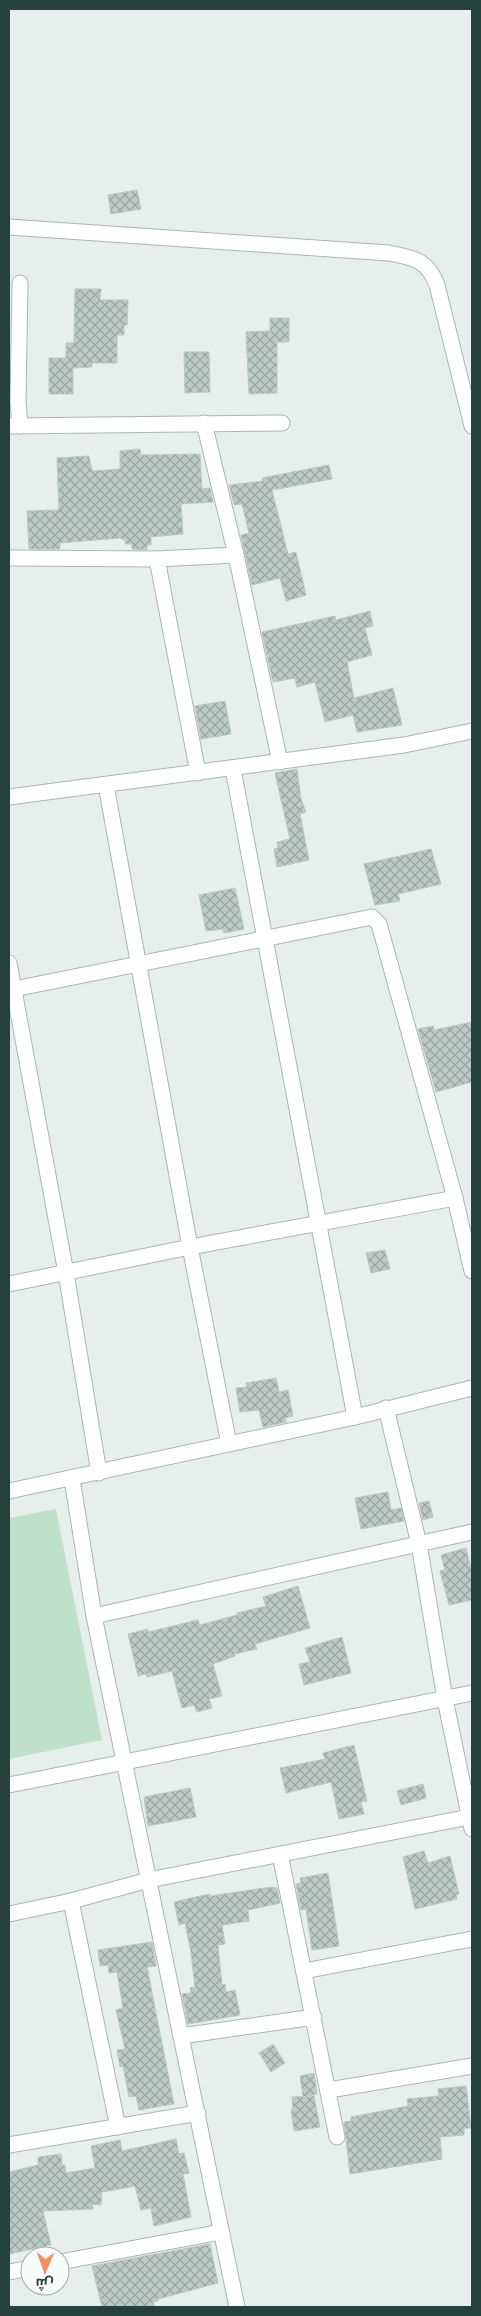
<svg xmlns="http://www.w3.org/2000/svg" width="481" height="2316" font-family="Poppins,Cairo,sans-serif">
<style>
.green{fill:#bfe0ca}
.building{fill:url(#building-cross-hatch);stroke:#b8c9c3}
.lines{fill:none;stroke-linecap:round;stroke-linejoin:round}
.minor-casing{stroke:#a8b7b3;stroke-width:17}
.minor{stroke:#fff;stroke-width:15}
</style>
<defs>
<pattern id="building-cross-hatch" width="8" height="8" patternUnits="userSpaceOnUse" patternTransform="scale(1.25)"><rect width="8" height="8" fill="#bbcac5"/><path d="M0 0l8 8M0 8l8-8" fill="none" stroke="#98a6a1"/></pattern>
</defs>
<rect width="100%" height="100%" fill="#e6efeb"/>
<path class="green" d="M56,1509l46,231 -93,19v-241z"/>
<g class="building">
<path d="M137,190l4,19 -30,5 -3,-19z"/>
<path d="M75,289h26l-1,11h28l-1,25h-3v10h-7v28h-25v4l-19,1v26h-24v-36h17v-15h8z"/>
<path d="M270,318h19v24h-12v51l-28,1 -3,-62 24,-1z"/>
<path d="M184,352h25l1,40 -25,1z"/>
<path d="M140,449l1,6 59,-1 2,35 8,-1 3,14 -32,2 2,30 -32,3v8h-4v5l-15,-1v-5h-7v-4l-5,-2 -60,5v6h-31l-2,-38 32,-1 -2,-52 32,-2 3,15 28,-2v-18z"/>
<path d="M329,465l3,14 -60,11 16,64 8,-2 10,43 -20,6 -6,-23 -28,7 -11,-50 8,-2 -7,-29 -8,1 -5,-20 34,-4 -1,-3z"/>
<path d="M370,611l3,15 -8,2 7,27 -25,7 7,36 39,-10 9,37 -45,7 -4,-17 -28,7 -10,-40 -18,5 -2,-9 -22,4 -11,-50 73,-16 1,4z"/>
<path d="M225,701l6,33 -30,5 -6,-33z"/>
<path d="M297,769l4,30 5,13 -6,2 9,46 -32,7 -3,-18 4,-1 -1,-6 13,-3 -15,-66z"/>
<path d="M431,849l10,35 -43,10 2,7 -25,4 -11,-41z"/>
<path d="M235,888l9,41 -20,4 -1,-4 -17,2 -7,-36z"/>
<path d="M472,1022v60l-36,10 -18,-63 15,-3 1,4z"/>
<path d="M385,1250l5,19 -19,4 -5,-20z"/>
<path d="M276,1378l3,14 9,-2 5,26 -8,2 1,4 -23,5 -4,-17 -19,2 -4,-24 11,-1 -1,-4z"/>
<path d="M388,1492l3,18 10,-2 3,13 -43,8 -6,-31z"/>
<path d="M429,1501l4,16 -10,3 -4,-17z"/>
<path d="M466,1548l6,25v27l-23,5 -9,-34 5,-1 -4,-15z"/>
<path d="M298,1586l12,42 -55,16 2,5 -23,5 1,2 -22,8 9,32 -13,3 3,9 -15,4 -3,-7 -12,3 -10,-37 -25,6 -1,-3 -8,2 -10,-42 20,-5v3l50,-12 2,5 37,-10v-2l29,-7 -3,-9z"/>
<path d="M342,1637l9,36 -47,12 -5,-21 11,-2 -5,-14z"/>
<path d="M354,1745l13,56 -6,1 3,12 -25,5 -8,-37 -45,11 -6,-25 45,-9 -2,-6z"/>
<path d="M423,1784l3,14 -25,7 -4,-14z"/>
<path d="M190,1788l6,29 -48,9 -4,-29z"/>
<path d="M424,1851l4,12 22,-7 9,38 -3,1 1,4 -42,10 -12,-52z"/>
<path d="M328,1873l11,73 -27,4 -6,-41 -5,1 -5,-26 5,-1 -1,-5z"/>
<path d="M271,1887l6,1 3,15 -32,7 1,11 -27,4 3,19 -7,1 4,40 3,-1 1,8 9,-2 5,25 -52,9 -6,-30 9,-1 -1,-5 5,-1 -4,-34 -6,-30 -6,2 -5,-23 35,-8 1,2z"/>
<path d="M152,1942l4,24 -9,1 27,137 -35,6 -3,-14 -7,1 -6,-31 -3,1 -3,-17 8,-1 -9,-39 7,-2 -6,-36 -8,1 -1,-8 -8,1 -2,-16z"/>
<path d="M273,2044l12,19 -14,9 -12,-19z"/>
<path d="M314,2073l3,21 -14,3 -3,-21z"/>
<path d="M466,2086l5,42h-7v7l-24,2 2,22 -92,15 -6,-52 7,-1v-4l57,-11 -1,-7 32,-3 -1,-7z"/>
<path d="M314,2096l6,31 -26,4 -3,-22h2l-1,-12z"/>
<path d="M176,2139l3,15 5,-1 5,20 -6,1 8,43 -37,9 -3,-18 -10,2 -6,-24 -21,4 -12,2 -1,13 -9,-1 1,5 -50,2 8,34 -42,9v-82l29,-7v-8l23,-3 1,11h3l1,8 29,-5 -4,-22 29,-6 2,11z"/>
<path d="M210,2244l8,39 -60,16v2l-5,1 2,5h-53l-10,-41z"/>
</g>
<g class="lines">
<g class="minor-casing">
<g id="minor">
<path d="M9,227l380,26c24,5 38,6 48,32l35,141"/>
<path d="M20,283l-2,118 2,25"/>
<path d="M204,423l32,132 44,207"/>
<path d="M9,426l273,-3"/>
<path d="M9,558l148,1 79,-4"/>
<path d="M157,559l41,214"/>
<path d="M233,769l122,648"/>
<path d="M106,785l84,462 39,197"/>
<path d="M9,797l395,-52 68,-14"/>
<path d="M9,963l57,310 33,200"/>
<path d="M9,990l363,-73 7,7 76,274 17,73"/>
<path d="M9,1284l181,-37 265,-49"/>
<path d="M386,1408l33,136 26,155 27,130"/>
<path d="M72,1479l22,137 143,691"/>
<path d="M9,1491l346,-74 117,-29"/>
<path d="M94,1616l378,-84"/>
<path d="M9,1785l463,-92"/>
<path d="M280,1854l57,283"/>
<path d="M71,1901l47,226"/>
<path d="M9,1914l62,-13 78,-21 320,-63"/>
<path d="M304,1971l168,-32"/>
<path d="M181,2036l133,-19"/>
<path d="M329,2090l143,-24"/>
<path d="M9,2145l189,-32"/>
<path d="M60,2262l161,-30"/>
<path d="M9,2272l21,-4"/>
</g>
</g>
<use href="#minor" class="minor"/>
</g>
<rect width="481" height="2316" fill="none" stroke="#24413c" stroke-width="20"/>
<g transform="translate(45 2271) rotate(182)"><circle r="24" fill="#f7fbf9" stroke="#a3b1ad"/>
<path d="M0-4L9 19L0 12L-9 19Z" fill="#f3905f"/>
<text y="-8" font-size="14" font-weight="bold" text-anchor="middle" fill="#24413c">ش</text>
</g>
</svg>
